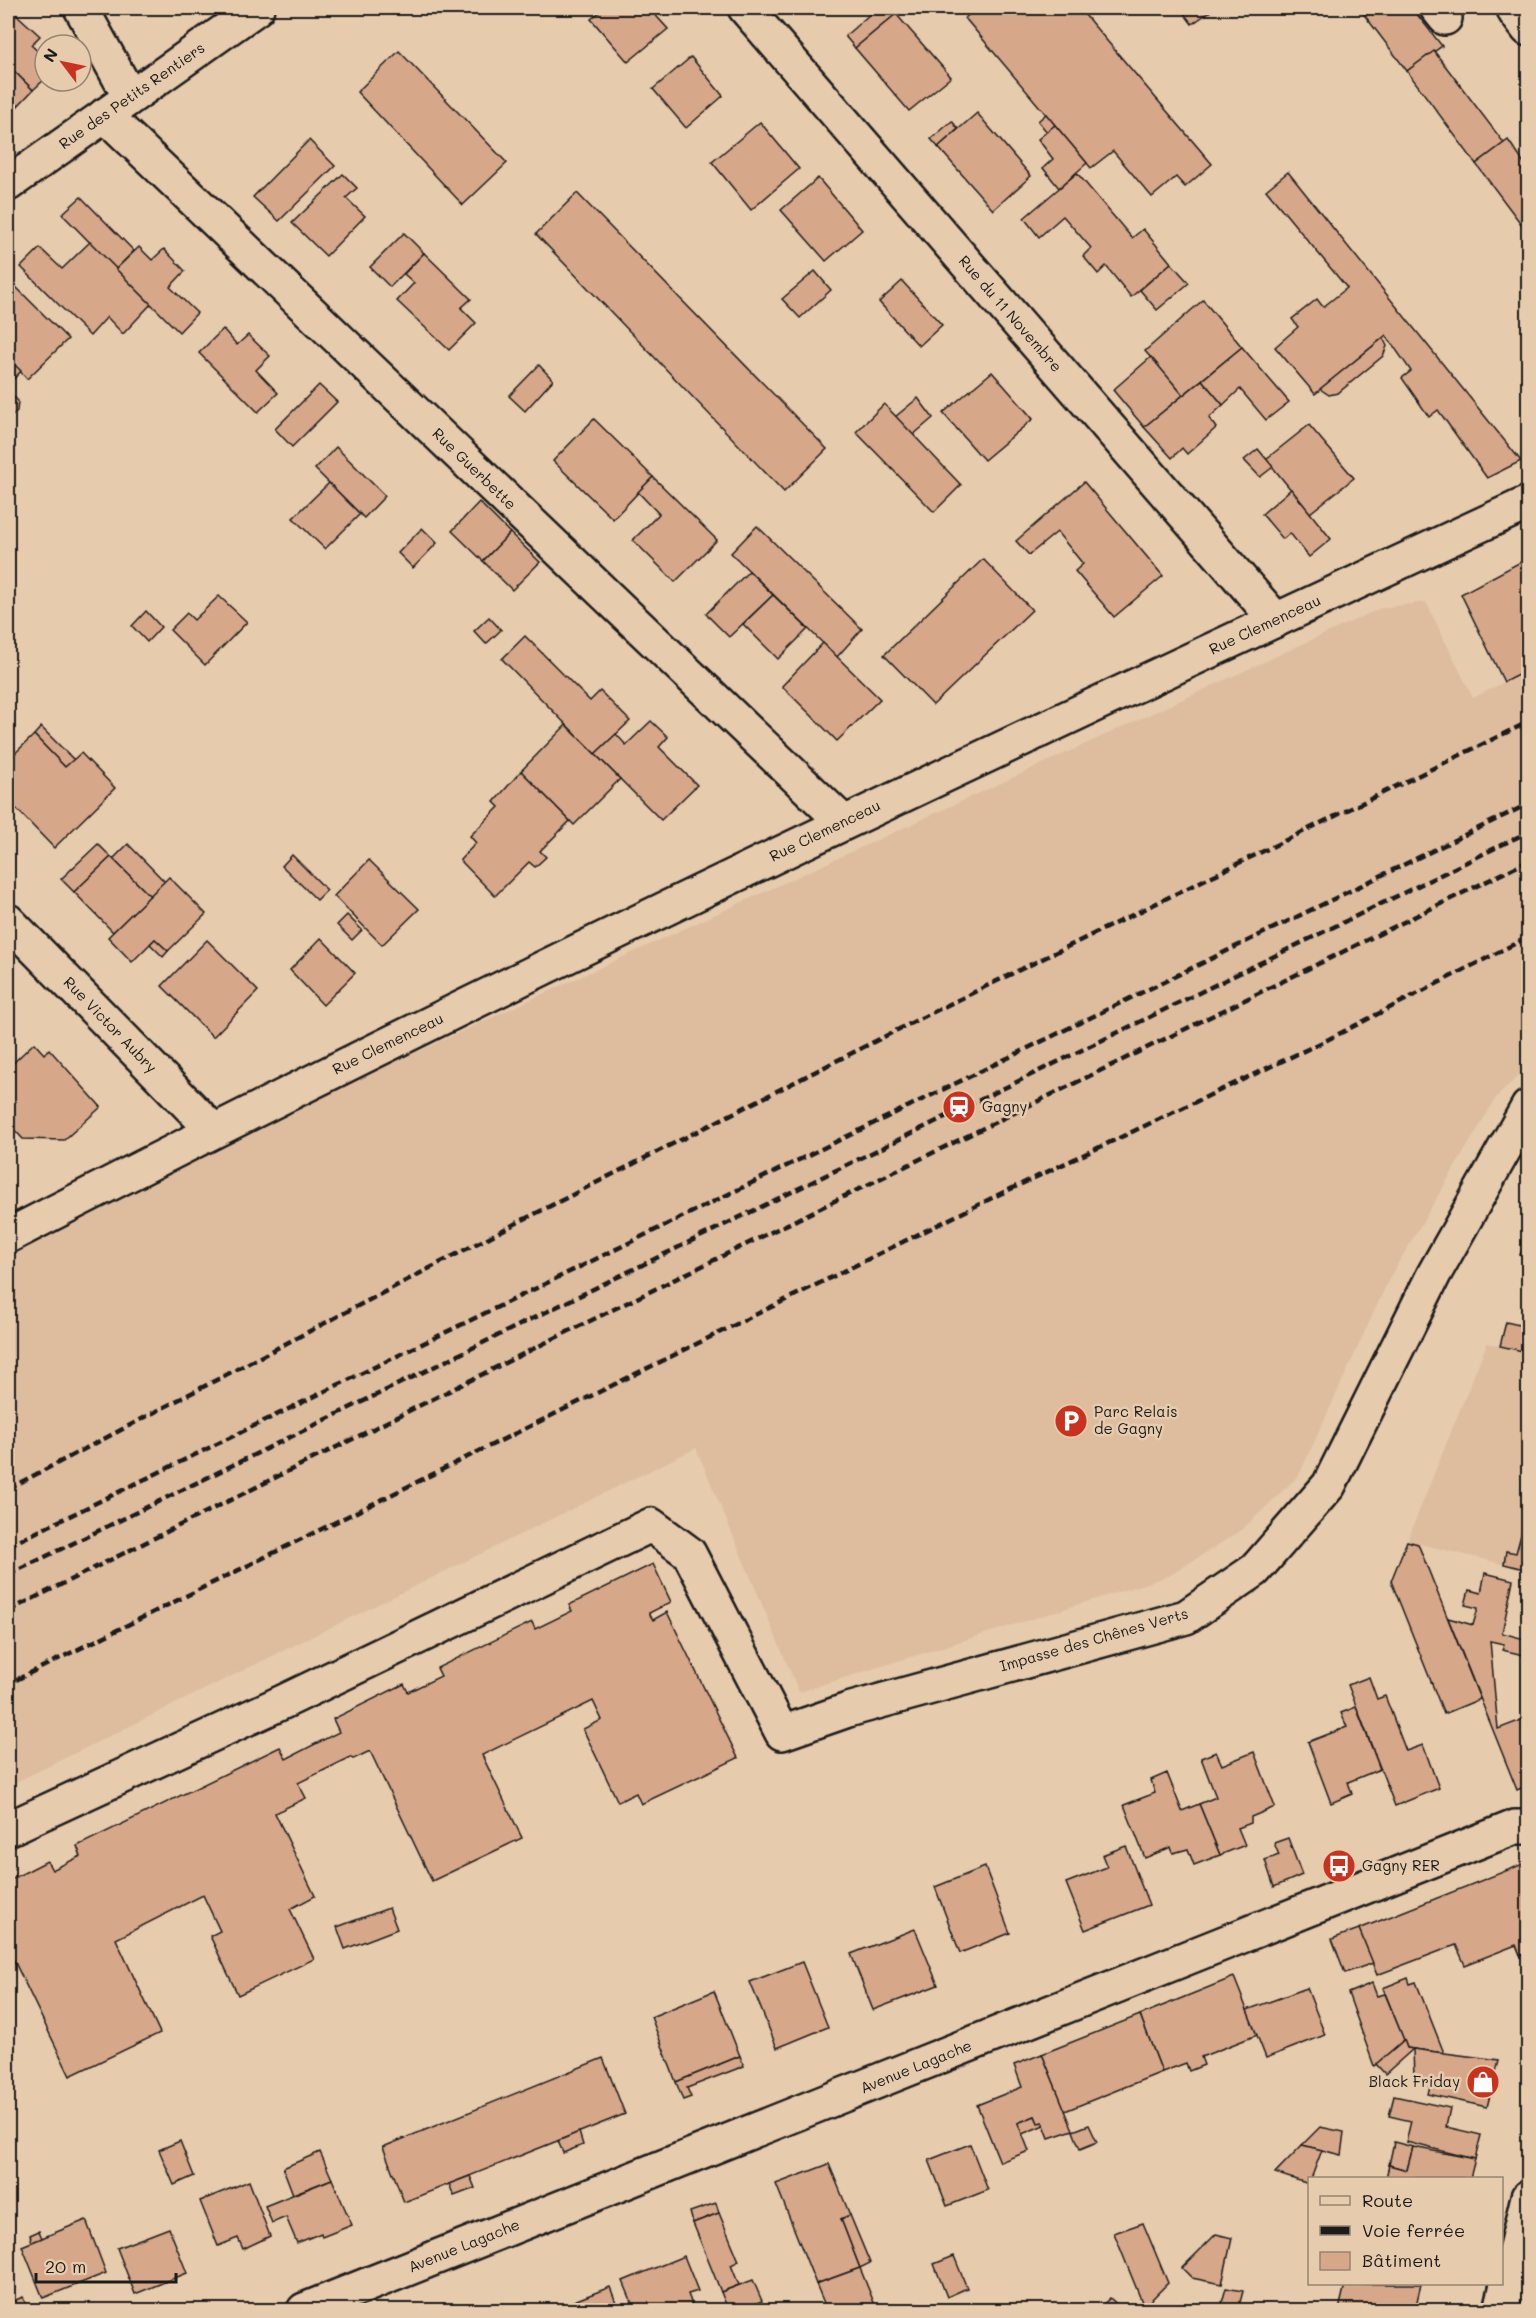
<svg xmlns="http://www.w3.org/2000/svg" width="1536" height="2318" font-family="Mali,sans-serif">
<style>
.built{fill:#debd9f}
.building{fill:#d7a789;stroke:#1c1c1c;stroke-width:1.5}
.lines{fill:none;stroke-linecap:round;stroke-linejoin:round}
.minor-casing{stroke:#1c1c1c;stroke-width:38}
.major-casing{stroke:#1c1c1c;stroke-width:38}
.minor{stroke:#e6cbad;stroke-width:33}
.major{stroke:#e6cbad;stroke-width:33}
.rail{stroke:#1c1c1c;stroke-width:4.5;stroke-dasharray:9 4.5;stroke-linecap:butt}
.labels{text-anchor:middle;stroke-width:5;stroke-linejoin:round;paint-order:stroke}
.street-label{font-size:15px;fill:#1c1c1c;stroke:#e6cbad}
.poi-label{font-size:15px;fill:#1c1c1c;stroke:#e6cbad;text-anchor:start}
</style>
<rect width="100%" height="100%" fill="#e6cbad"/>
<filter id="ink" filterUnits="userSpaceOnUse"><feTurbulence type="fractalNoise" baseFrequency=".0167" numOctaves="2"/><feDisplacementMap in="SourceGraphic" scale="12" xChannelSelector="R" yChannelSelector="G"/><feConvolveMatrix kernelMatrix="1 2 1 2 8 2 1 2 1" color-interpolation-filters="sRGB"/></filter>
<g filter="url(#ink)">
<g class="built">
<path d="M1426,602l47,96 55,-28v396l-32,32 -106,179 -91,198 -56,54 -74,47 -370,116 -103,-244 -688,338v-550l122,-52 1251,-576z"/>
<path d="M1487,1343l41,10v217l-121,-29z"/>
</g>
<g class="building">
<path d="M604,8h45l19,21 -40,33 -37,-43z"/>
<path d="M877,8h14l5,6 -41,34 -10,-12z"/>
<path d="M977,8h102l133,156 -27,23 -9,-10 -24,20 -39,-46 -22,17 -126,-150z"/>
<path d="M1180,8h35l-23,16z"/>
<path d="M1359,8h53l30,38 -35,25z"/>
<path d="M896,14l55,63 -42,34 -54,-63z"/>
<path d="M17,15l23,21 -9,9 14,13v21l-12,11 -25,-25v-41z"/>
<path d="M399,51l108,112 -44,42 -106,-113z"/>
<path d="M1434,51l70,92 -28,21 -69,-93z"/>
<path d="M691,57l32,39 -37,32 -33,-39z"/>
<path d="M8,65l25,25 -20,21 -5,-6z"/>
<path d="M977,113l54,63 -38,34 -55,-63z"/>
<path d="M1046,114l9,11 -8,7 -9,-11z"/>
<path d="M952,121l6,8 -20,18 -7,-8z"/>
<path d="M760,122l39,47 -48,41 -39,-48z"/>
<path d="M1055,125l32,38 -28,25 -16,-20 10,-9 -15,-20z"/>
<path d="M309,140l26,26 -56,55 -26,-24z"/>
<path d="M1508,140l18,26 -4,4 6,9v54l-52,-69z"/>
<path d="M1288,172l45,56 188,233 -34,17 -49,-68 -9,7 -27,-39 9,-7 -25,-36 -71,59 -40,-47 23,-20 -6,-8 25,-20 6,8 24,-19 -81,-98z"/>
<path d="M1077,173l55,65 11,-9 28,34 -40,34 -25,-31 -8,8 -15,-18 8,-8 -28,-32 -24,21 -15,-19z"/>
<path d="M343,174l14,14 -11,10 19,18 -39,40 -34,-33z"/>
<path d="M818,178l44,52 -36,31 -45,-51z"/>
<path d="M577,193l250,256 -43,43 -248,-258z"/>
<path d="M81,197l53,54 -18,18 -54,-55z"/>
<path d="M404,233l20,20 -34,34 -20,-20z"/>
<path d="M90,242l61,62 -28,30 -16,-17 -17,19 -69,-69 19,-19 22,21z"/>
<path d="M139,247l13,13 12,-11 21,22 -15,16 27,26 -18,19 -63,-63z"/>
<path d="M424,253l47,46 -10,9 15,15 -27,27 -52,-49 17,-18 -10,-9z"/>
<path d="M1171,263l18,20 -32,27 -17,-20z"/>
<path d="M815,271l16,19 -31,28 -18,-19z"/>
<path d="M902,281l40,44 -23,21 -40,-44z"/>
<path d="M16,287l52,52 -41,40 -19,-21v-66z"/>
<path d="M1203,300l39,47 -59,48 -38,-44z"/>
<path d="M223,329l14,16 11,-10 22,21 -14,14 22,23 -20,19 -59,-59z"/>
<path d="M1383,338l4,8 -4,10 -45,37 -9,2 -9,-6z"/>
<path d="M1242,347l47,55 -23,18 -26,-31 -17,16 -21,-25z"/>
<path d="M1151,357l32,38 -39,32 -31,-37z"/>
<path d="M8,358l13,13 -13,14z"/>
<path d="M539,365l14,15 -28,31 -16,-15z"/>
<path d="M992,372l41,47 -49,41 -41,-47z"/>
<path d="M1202,380l21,25 -14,13 7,10 -29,26 -5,-6 -10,10 -28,-31z"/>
<path d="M319,385l18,17 -45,45 -17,-18z"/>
<path d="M8,391l10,10 -1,10 -9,9z"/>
<path d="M918,398l15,20 -20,17 -18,-18z"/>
<path d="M884,404l77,81 -27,27 -78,-80z"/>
<path d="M594,419l59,58 -40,42 -60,-58z"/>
<path d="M1309,425l45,53 -44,35 -44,-54z"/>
<path d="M336,447l49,49 -21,22 -49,-49z"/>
<path d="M1258,449l15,18 -13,10 -16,-17z"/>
<path d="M653,477l64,63 -42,42 -42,-42 26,-26 -21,-22z"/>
<path d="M1084,482l79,94 -49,41 -39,-46 8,-7 -26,-32 -28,23 -13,-14z"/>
<path d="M329,483l31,31 -35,35 -32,-31z"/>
<path d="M1291,489l40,50 -22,18 -19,-24 -7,6 -21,-25z"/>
<path d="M479,502l31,31 -27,28 -31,-30z"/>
<path d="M757,526l105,103 -25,28 -106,-104z"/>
<path d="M422,528l15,15 -24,25 -15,-15z"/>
<path d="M510,533l30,29 -28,28 -29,-29z"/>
<path d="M1528,558v112l-24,12 -43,-88z"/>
<path d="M983,559l49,51 -99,95 -49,-50z"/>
<path d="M749,571l24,24 -44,42 -23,-23z"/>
<path d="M773,595l35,34 -30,30 -35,-35z"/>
<path d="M219,596l28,26 -42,43 -35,-35 17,-17 7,7z"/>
<path d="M146,611l15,16 -14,15 -15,-16z"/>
<path d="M489,617l12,13 -15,14 -12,-13z"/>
<path d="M525,636l65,65 10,-10 30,30 -35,33 -93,-95z"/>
<path d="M823,643l57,56 -43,42 -55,-55z"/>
<path d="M651,721l17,16 -9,10 38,38 -36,35 -66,-66 21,-20 10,11z"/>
<path d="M566,725l54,54 -46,46 -53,-54z"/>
<path d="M41,727l33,33 -9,7 -31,-32z"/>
<path d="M34,735l31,32 16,-14 34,35 -61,60 -46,-48v-40z"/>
<path d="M521,771l49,50 -30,30 6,6 -11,10 -6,-5 -34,34 -35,-36 16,-17 -6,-7 29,-29 -5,-5z"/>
<path d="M98,844l13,13 -37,35 -13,-13z"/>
<path d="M128,844l37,38 -15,14 -37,-37z"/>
<path d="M292,855l35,35 -10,10 -35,-34z"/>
<path d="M111,857l39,39 -37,36 -39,-40z"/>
<path d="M369,860l50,49 -37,36 -48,-49z"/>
<path d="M169,877l37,37 -38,37 -13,-12 -23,23 -24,-25z"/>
<path d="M347,915l15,15 -10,10 -15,-15z"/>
<path d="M321,938l34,35 -32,32 -33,-35z"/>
<path d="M155,939l13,12 -5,6 -13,-13z"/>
<path d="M207,940l51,51 -45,46 -51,-51z"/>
<path d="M34,1043l10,11 5,-5 52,58 -37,33 -41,-1 -15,-16v-55z"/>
<path d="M1528,1233v24l-8,-2z"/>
<path d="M1506,1322l22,5 -1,25 -27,-6z"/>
<path d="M1525,1520l3,1v49l-24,-6 2,-13 10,2z"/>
<path d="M1407,1541l11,3 62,155 -36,15 -53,-133z"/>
<path d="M653,1564l18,38 -22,11 4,7 14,-8 71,146 -97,46 -5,-11 -18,9 -35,-73 19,-9 -9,-19 -111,54 40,83 -90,43 -62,-130 -17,8 -2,-2 -53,26 8,15 -31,15 40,83 -25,13 24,50 -76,36 -28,-59 10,-5 -17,-36 -87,44 44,94 -90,43 -62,-128v-67l39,-20 5,9 29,-14 -4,-10 203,-99 6,12 53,-27 -6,-13 71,-35 4,8 33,-16 -4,-8 95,-46 3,7 37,-18 -3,-6z"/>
<path d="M1485,1573l28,7 -11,53 26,7v16l-26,-6 2,-6 -14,-3 8,88 26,-10 4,1v65l-11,5 -69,-172 25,7 5,-17 -13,-3 4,-15 12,3z"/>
<path d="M1369,1677l8,22 8,-3 21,55 17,-6 16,43 -44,18 -47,-121z"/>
<path d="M1356,1707l24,62 -32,13 4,12 -21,9 -23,-61 39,-15 -6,-14z"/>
<path d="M1216,1752l6,13 32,-13 21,55 -24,10v6l-13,5 7,17 -25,10 -21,-51 17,-7 -15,-39z"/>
<path d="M1167,1773l15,38 17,-7 21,51 -26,10 -6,-16 -15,4 -2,-6 -26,11 -21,-53 31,-12 -4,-13z"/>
<path d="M1288,1838l14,37 -28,12 -9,-27 14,-5 -5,-12z"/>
<path d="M1126,1846l23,59 -64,25 -19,-47 41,-16 -5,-12z"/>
<path d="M1528,1862v92l-8,1 -4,-10 -51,20 -9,-20 -79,30 -18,-46z"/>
<path d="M985,1867l25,66 -50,20 -25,-66z"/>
<path d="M389,1908l8,21 -52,20 -8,-22z"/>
<path d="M915,1929l23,56 -65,25 -22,-56z"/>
<path d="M1359,1929l14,34 -28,10 -13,-34z"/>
<path d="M802,1962l26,65 -51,21 -27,-66z"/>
<path d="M1234,1977l23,58 -56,22 3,8 -15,6 -3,-8 -24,9 -22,-57z"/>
<path d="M1408,1978l2,6 6,-2 28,71 -37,-5 -24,-60z"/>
<path d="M1372,1983l5,13 8,-2 19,46 -30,26 -26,-73z"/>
<path d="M1307,1988l18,47 -59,23 -19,-48z"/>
<path d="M714,1991l26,65 -64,26 -25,-65z"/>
<path d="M1140,2015l22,57 -97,39 -23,-57z"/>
<path d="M1404,2040l3,8 6,1 -28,25 -9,-10z"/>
<path d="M1413,2049l86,11 -12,47 -59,-13 4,-13 -18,-4z"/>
<path d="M1042,2054l31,76 -24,8 -6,-16 -5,1 -3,-7 -17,7 11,28 -29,11 -23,-57 45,-18 -8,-22z"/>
<path d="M740,2056l4,10 -57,22 4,9 -8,3 -7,-18z"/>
<path d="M603,2058l22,56 -221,88 -21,-55z"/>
<path d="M1394,2096l56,12 -4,19 35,8 -6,24 -69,-17 5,-21 -22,-5z"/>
<path d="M1035,2116l3,7 5,-1 1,3 -22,9 -4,-11z"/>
<path d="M1089,2125l8,17 -17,7 -7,-18z"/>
<path d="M1320,2127l24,5 -3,23 -39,-10z"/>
<path d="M579,2132l4,13 -20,8 -5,-12z"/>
<path d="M180,2141l14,35 -20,9 -15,-35z"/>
<path d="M1394,2142l19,5 -6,23 -18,-5z"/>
<path d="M970,2144l18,46 -41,16 -18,-46z"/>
<path d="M1302,2145l20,5 -13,34 -34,-11z"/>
<path d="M1413,2147l62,12 -5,19h-84l3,-13 18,5z"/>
<path d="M320,2152l12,27 -39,15 -10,-26z"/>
<path d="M829,2164l21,51 -9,4 19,49 -44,16 -40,-100z"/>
<path d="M470,2176l5,12 -21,8 -5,-12z"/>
<path d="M332,2179l20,46 -30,12 -1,-4 -24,10 -11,-26 -14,6 -7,-17z"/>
<path d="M249,2181l21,55 -27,13 -5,-11 -20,8 -18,-45z"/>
<path d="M716,2203l3,10 -26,10 -3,-11z"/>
<path d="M719,2213l20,48 -8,4 8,20 -18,7 -28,-69z"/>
<path d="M850,2215l20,48 -10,5 -19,-49z"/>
<path d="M86,2220l20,53 -63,25 -21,-52z"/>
<path d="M1143,2223l25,60 -24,24 -30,-74z"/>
<path d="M169,2228l18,45 -52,21 -18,-46z"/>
<path d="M39,2231l3,7 -10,4 -2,-7z"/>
<path d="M1216,2234l16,4 -10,46 -30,-6 -10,-10z"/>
<path d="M684,2256l14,35 -10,3 6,16h-59l-12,-29z"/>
<path d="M954,2256l13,32 -20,9 -13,-33z"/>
<path d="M860,2268l17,42h-50l-11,-26z"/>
<path d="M753,2280l9,21 -24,9h-10l-7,-18z"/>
<path d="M1345,2284h76l-6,26h-76z"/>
<path d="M610,2287l9,23h-47l-3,-7z"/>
<path d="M1226,2288l17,3 -5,19h-18z"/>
<path d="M23,2297l5,13h-20v-7z"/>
<path d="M1110,2298l13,12h-26z"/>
</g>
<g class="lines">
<g class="minor-casing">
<g id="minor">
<path d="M81,8l49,89"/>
<path d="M745,8l531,612"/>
<path d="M1437,8l8,10"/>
<path d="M1515,12l13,17"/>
<path d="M105,115l738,707"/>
<path d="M8,184l249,-176"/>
<path d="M8,921l205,209"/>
<path d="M8,1236c500,-258 1010,-497 1520,-733"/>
<path d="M8,1829l277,-128 366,-176 38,28 93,180 66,-23 338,-93 69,-47 74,-85 105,-211 94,-167"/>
<path d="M304,2310l1211,-483h13"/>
</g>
</g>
<g class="major-casing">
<path id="major" d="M1501,2310l27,-113"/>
</g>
<use href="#minor" class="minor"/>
<use href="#major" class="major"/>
<g class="rail">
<path d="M8,1489l489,-256 420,-213 611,-298"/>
<path d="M8,1546l1520,-742"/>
<path d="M8,1575l1520,-743"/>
<path d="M8,1611l539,-269 981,-481"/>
<path d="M16,1680l984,-486 327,-154 201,-103"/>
</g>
</g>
</g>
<defs>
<g id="station-disc" transform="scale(1.725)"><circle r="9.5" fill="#c8321e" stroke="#e6cbad"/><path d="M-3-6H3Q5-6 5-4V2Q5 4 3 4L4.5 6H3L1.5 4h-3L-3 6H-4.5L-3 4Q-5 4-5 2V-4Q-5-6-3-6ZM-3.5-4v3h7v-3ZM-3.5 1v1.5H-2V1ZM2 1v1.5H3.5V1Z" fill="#fff"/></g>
<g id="parking-disc" transform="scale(1.725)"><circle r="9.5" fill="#c8321e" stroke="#e6cbad"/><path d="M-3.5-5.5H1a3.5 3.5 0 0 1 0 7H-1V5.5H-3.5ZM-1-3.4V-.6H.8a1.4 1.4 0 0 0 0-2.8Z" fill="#fff"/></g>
<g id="bus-disc" transform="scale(1.725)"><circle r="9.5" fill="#c8321e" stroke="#e6cbad"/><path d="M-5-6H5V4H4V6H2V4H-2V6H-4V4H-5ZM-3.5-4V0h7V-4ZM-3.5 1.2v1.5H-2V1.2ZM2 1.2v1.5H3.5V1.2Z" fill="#fff"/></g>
<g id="shop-disc" transform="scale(1.725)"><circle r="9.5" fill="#c8321e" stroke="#e6cbad"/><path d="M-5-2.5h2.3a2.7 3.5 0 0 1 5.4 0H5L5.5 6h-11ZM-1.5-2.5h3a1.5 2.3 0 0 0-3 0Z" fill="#fff"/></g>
</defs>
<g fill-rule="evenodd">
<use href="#station-disc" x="959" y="1107"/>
<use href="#parking-disc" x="1071" y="1421"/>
<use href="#bus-disc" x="1339" y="1866"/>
<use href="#shop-disc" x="1483" y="2082"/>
</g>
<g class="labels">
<g class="street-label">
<text transform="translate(132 96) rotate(-35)" y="5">Rue des Petits Rentiers</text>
<text transform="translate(1010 314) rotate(49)" y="5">Rue du 11 Novembre</text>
<text transform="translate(474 469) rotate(44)" y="5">Rue Guerbette</text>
<text transform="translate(1265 625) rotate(-25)" y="5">Rue Clemenceau</text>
<text transform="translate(825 831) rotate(-26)" y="5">Rue Clemenceau</text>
<text transform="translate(110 1025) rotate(46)" y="5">Rue Victor Aubry</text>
<text transform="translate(388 1044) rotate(-26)" y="5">Rue Clemenceau</text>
<text transform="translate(1094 1640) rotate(-16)" y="5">Impasse des Chênes Verts</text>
<text transform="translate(916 2067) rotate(-22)" y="5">Avenue Lagache</text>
<text transform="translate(464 2246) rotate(-22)" y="5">Avenue Lagache</text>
</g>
<g class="poi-label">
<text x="982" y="1112">Gagny</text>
<text x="1094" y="1417">Parc Relais<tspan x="1094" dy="17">de Gagny</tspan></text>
<text x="1362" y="1871">Gagny RER</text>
<text x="1460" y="2087" text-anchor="end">Black Friday</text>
</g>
</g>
<rect width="1536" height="2318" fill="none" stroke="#e6cbad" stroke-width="30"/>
<rect x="15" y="15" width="1506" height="2288" fill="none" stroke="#1c1c1c" stroke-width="2" filter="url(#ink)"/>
<rect x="1308" y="2177" width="195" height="108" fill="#e6cbad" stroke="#958573" stroke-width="1.5"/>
<rect x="1320" y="2196" width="30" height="9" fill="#e6cbad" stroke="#958573" stroke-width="1.5"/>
<text x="1362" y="2207" font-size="18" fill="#1c1c1c">Route</text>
<rect x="1320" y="2226" width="30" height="9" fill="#1c1c1c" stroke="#958573" stroke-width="1.5"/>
<text x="1362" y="2237" font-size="18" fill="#1c1c1c">Voie ferrée</text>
<rect x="1320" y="2252" width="30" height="18" fill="#d7a789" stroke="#958573" stroke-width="1.5"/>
<text x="1362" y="2267" font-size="18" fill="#1c1c1c">Bâtiment</text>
<g transform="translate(63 63) rotate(302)"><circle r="28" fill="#e6cbad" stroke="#958573" stroke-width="1.5"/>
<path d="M0-4.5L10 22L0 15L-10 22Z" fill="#c8321e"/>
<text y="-9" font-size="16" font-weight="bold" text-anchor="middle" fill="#1c1c1c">N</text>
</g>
<path d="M36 2273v9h140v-9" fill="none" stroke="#1c1c1c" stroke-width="3"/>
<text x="45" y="2273" font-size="18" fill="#1c1c1c" stroke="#e6cbad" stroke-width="4.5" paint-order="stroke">20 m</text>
</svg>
